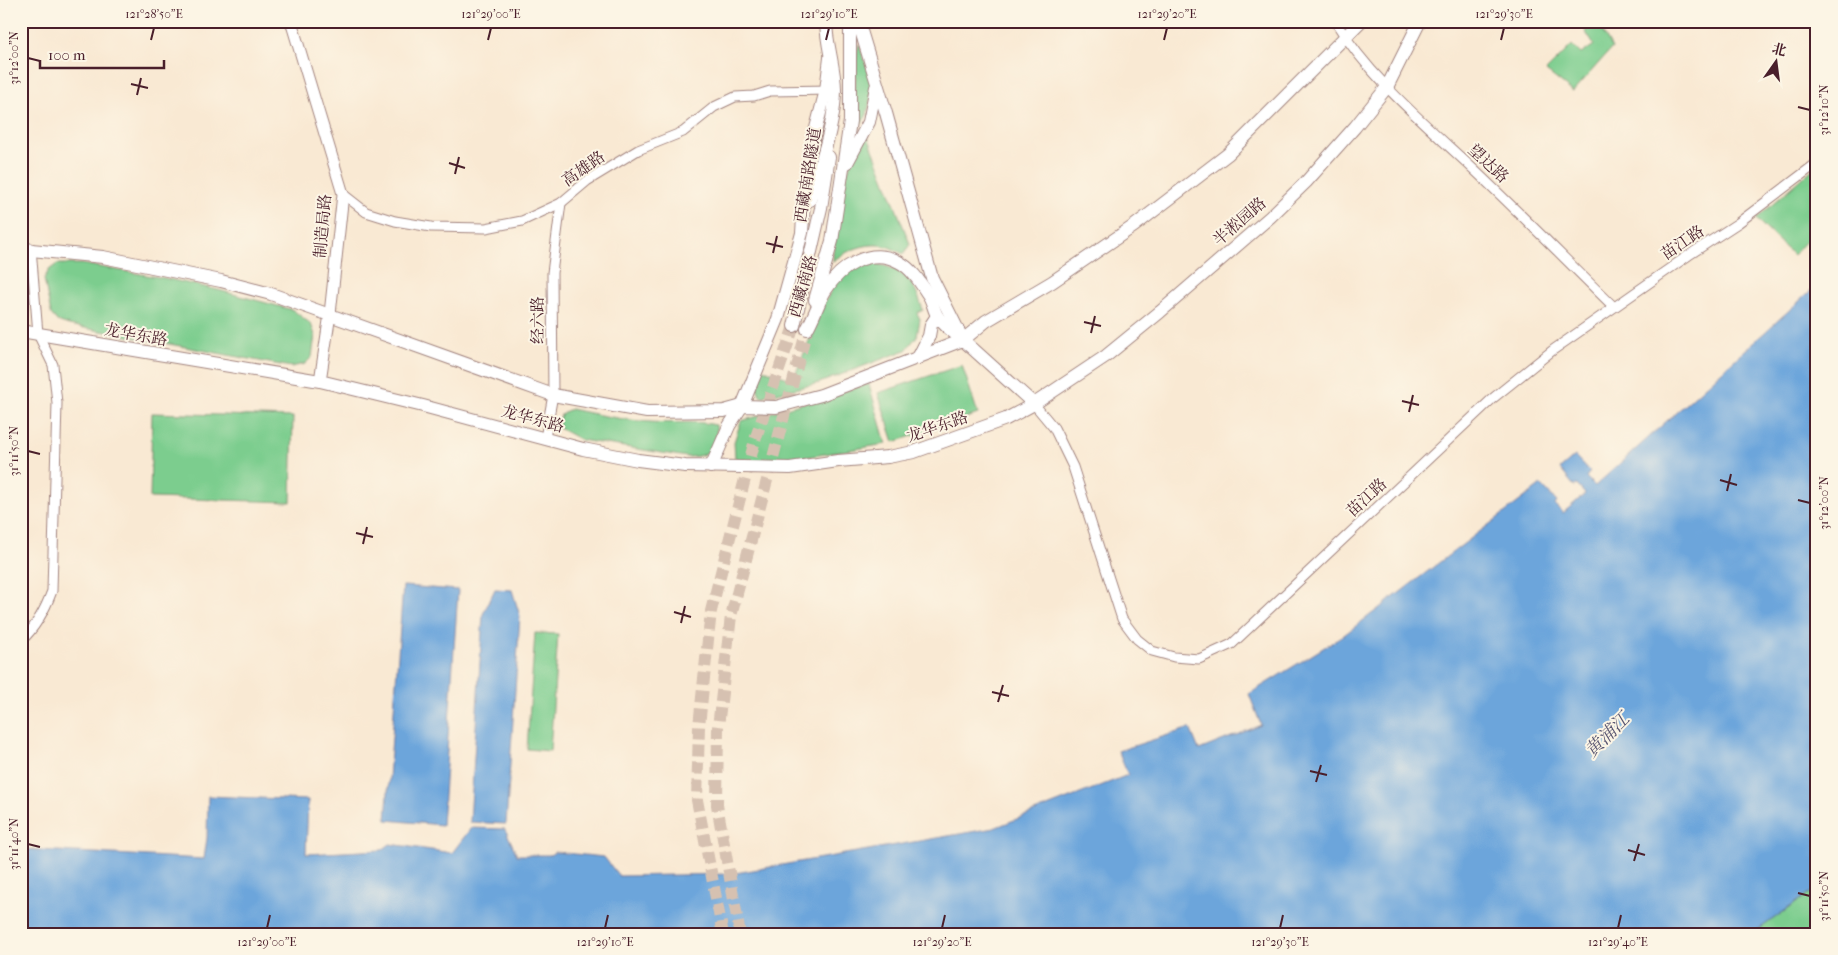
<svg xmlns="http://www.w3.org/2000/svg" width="1838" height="955" font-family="'IM FELL French Canon','Noto Serif SC',serif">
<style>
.green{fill:#7ccd8e;stroke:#63765c}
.water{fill:#6ca5db;stroke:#5b6283}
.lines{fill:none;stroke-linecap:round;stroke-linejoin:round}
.secondary-tunnel{stroke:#d6c1b1;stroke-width:12;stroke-dasharray:12 6;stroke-linecap:butt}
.minor-casing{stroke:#a2847f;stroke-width:11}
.tertiary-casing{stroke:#a2847f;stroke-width:13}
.secondary-casing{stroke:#a2847f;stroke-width:14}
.minor{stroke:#fff;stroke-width:9}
.tertiary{stroke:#fff;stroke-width:11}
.secondary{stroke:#fff;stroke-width:12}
.ticks{fill:none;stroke:#4a1f2b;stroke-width:2}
.labels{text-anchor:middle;stroke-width:4;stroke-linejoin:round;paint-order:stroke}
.street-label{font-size:16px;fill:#4a1f2b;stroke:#fcf5e5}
.water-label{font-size:18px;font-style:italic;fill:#585571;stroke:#fcf5e5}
.neatline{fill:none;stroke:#4a1f2b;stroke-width:2}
.ticks-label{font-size:12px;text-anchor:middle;fill:#4a1f2b}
</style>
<rect width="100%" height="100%" fill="#fcf5e5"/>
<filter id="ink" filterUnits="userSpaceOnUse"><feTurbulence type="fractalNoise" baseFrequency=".02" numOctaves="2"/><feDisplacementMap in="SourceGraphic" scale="10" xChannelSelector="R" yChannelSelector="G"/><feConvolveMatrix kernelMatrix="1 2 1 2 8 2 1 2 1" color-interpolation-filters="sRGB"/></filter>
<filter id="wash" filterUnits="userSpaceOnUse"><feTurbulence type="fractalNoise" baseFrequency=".0096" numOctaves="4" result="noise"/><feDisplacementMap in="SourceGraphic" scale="20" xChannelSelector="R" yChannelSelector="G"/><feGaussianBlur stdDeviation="1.12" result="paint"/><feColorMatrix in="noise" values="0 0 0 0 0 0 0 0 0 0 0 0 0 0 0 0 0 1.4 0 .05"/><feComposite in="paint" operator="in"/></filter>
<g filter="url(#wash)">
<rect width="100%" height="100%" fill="#f9e9d3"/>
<g class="green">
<path d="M1597,22l15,26 -39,44 -27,-21 26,-26 9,9 13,-9 -9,-14z"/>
<path d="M859,44l14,42 -6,29 -13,19 -1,-7 4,-75z"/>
<path d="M867,134l43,110 -6,10c-6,-2 -13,-7 -19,-8 -19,-4 -37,4 -52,15v-9l13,-75 4,-13z"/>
<path d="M1817,165v65l-24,25 -37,-36z"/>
<path d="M866,263c18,1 34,6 46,21 5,7 8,18 11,26l-6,3 3,6 -3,17 -11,14 -87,33 -58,14 -4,-9 6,-19 30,11 31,-76 14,-27z"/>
<path d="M57,264h25l82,14 54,12 75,20 18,14 4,11 -3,22 -7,7 -14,3 -222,-42 -12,-4 -6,-7 -7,-35 5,-9z"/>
<path d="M962,365l16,49 -84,28 -16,-49z"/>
<path d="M869,384l17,60 -98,16 -45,1 -8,-3 -1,-16 7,-21z"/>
<path d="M571,409c27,6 53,11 80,13 22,2 44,-2 65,3 3,23 -7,32 -29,32l-106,-17 -22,-12v-8l3,-7z"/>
<path d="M152,413l141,4 -2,85 -141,-4z"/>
<path d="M535,633l23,1 -8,117 -23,-2z"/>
<path d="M1817,888v46h-65z"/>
</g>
<g class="water">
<path d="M1817,285v603l-65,46h-1731v-85l183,10 3,-21 1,-42 100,4 -2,54 76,-4 8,-6 62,9 19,-25 34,1 12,26h33l5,-3 49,5 15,19 111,-2 264,-46 134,-53 -10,-24 72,-23 9,22 62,-25 -12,-31 95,-59 197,-150 16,17 -2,3 8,8 22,-19 -8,-9 -3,1 -14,-17 15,-13 15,16 -4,5 9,9z"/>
<path d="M403,586l55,4 -16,235 -56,-5z"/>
<path d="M495,589l17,1 8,26 -14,208 -36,-2 13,-208z"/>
</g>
</g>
<g filter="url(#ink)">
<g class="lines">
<g class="secondary-tunnel">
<path d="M723,934l-26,-134 2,-74 12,-115 44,-171 39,-114"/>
<path d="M740,934l-23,-129 1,-78 13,-111 76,-287"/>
</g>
<g class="minor-casing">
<g id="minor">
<path d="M1335,21c34,56 87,100 135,145 49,46 96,94 144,141"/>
<path d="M343,194l23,18 29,9 36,6 55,1 36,-7 39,-18 26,-22 51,-31 45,-18 31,-25 21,-10 19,-1 16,-5 61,-1"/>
<path d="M1034,404l20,24 19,39 49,152 15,20 15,12 22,6 25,2 33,-15 260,-245 61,-49 136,-95 49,-32 79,-60"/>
<path d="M545,438l8,-43 -1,-122 9,-70"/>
<path d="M21,641c15,-14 24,-31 31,-50l5,-188 -4,-38 -15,-31 -7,-86"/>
</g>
</g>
<g class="tertiary-casing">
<path id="tertiary" d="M291,21l52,173 -13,120 -10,67"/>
</g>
<g class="secondary-casing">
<g id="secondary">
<path d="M858,21l28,92 46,165 31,62"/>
<path d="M847,163l22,-41 7,-35"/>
<path d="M810,200c9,-34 25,-74 25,-110 0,-23 -9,-46 -9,-69"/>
<path d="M21,249l82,8 118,24 50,13 282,101 94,17 77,-1 18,-5 34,1 45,-12 142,-55 23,-19 66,-39 82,-56 94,-72 133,-133"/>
<path d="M815,300l17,-59 18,-120v-100"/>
<path d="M794,326l27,-118 8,-51"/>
<path d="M807,329c7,-12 11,-26 18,-38 15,-24 45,-45 74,-29 12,6 21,20 28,31 6,7 6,17 11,24 6,9 16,16 25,23l71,64"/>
<path d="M21,331l299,50 103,25 160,43 55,11 47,6 105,2 48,-7 50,-4 26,-5 92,-33 28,-15 72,-48 54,-44 110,-95 36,-35 49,-55 32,-40 33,-66"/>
<path d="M918,358l11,-22 2,-11 6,-9"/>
<path d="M711,467l18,-41 13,-20 36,-87 24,-86 3,-45 5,-37 16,-61 4,-32"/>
</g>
</g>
<use href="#minor" class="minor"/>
<use href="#tertiary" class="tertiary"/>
<use href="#secondary" class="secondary"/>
</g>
</g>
<path class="ticks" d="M151,40l3,-12M488,40l3,-12M826,40l3,-12M1164,40l3,-12M1501,40l3,-12M28,58l12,3M131,84l17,4M137,95l4,-17M1798,107l12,3M449,163l16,5M455,174l4,-17M766,243l17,4M773,253l4,-17M1084,322l17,4M1091,333l4,-17M1402,401l17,4M1409,412l4,-17M28,451l12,3M1720,480l17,5M1727,491l4,-17M1798,500l12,3M356,533l17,4M363,544l4,-17M674,612l17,5M681,623l4,-17M992,692l17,4M998,702l5,-17M1310,771l17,4M1316,782l5,-17M28,844l12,3M1628,850l17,5M1634,861l5,-17M1798,893l12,3M267,928l3,-13M605,928l3,-13M942,928l3,-13M1280,928l3,-13M1618,928l3,-13"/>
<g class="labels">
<g class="street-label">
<text transform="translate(1489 163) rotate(43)" y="6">望达路</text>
<text transform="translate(583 168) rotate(-35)" y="6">高雄路</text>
<text transform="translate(807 175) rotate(-81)" y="6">西藏南路隧道</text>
<text transform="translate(1239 221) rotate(-41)" y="6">半淞园路</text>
<text transform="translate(322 226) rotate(-85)" y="6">制造局路</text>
<text transform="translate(1682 242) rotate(-34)" y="6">苗江路</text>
<text transform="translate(802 286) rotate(-74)" y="6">西藏南路</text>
<text transform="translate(537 320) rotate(-90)" y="6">经六路</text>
<text transform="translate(136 334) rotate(10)" y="6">龙华东路</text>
<text transform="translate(533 418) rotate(15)" y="6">龙华东路</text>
<text transform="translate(937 426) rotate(-19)" y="6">龙华东路</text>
<text transform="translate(1366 497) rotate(-43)" y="6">苗江路</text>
</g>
<g class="water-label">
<text transform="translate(1607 735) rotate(-45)" y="6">黄浦江</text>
</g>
</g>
<rect width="1838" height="955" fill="none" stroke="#fcf5e5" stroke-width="55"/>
<g transform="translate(1776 62) rotate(14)" stroke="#fcf5e5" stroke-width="4" paint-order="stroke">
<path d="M0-4L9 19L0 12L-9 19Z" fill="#4a1f2b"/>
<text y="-8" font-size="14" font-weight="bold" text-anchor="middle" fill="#4a1f2b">北</text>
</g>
<path d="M40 60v8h124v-8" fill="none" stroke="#4a1f2b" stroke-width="2.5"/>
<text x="48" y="60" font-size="15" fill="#4a1f2b" stroke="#fcf5e5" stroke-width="4" paint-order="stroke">100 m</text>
<rect x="28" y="28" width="1782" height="900" class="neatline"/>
<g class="ticks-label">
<text x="154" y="18">121°28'50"E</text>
<text x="491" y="18">121°29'00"E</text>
<text x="829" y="18">121°29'10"E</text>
<text x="1167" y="18">121°29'20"E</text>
<text x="1504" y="18">121°29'30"E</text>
<text transform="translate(14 58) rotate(-90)" y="4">31°12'00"N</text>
<text transform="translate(1824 110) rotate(-90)" y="4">31°12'10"N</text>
<text transform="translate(14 451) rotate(-90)" y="4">31°11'50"N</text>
<text transform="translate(1824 503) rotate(-90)" y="4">31°12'00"N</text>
<text transform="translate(14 844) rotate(-90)" y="4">31°11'40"N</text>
<text transform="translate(1824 896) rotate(-90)" y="4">31°11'50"N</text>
<text x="267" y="946">121°29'00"E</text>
<text x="605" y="946">121°29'10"E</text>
<text x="942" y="946">121°29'20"E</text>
<text x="1280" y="946">121°29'30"E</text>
<text x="1618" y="946">121°29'40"E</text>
</g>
</svg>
